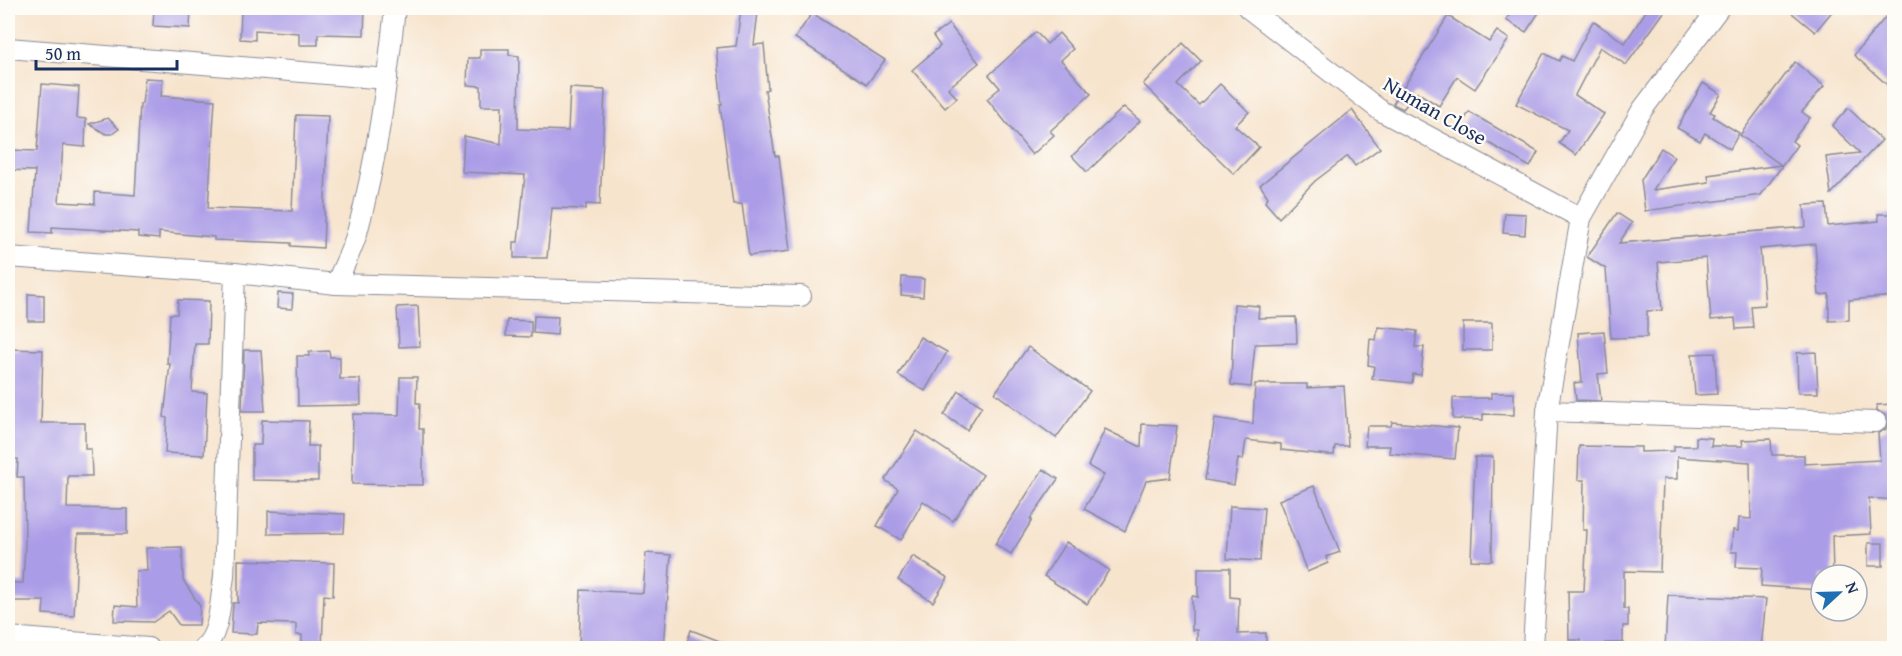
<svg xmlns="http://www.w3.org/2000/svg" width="1902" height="656" font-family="'Gentium Book Plus',serif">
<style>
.building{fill:#ab9ce7}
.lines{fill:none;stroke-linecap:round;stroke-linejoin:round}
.minor-casing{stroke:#898a96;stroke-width:22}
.minor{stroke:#fff;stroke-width:20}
.labels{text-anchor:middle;stroke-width:4.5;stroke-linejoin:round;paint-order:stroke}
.street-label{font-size:21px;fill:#1b2f5e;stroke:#fdfcf7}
</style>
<rect width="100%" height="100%" fill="#fdfcf7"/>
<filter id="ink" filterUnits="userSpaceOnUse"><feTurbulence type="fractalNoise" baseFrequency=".0167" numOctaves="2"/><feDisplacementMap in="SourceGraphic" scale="12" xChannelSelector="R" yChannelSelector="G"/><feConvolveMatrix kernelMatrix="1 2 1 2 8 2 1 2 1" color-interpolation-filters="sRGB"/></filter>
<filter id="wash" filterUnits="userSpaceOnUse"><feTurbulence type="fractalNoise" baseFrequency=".008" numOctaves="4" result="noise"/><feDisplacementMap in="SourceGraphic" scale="24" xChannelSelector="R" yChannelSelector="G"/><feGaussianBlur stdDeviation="1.35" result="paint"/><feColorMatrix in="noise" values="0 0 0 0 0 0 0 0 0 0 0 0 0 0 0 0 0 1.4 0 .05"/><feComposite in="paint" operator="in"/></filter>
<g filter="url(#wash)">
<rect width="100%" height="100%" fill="#f7e4cd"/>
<g id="blocks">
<g class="building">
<path d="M154,8h37l-1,20 -37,-2z"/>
<path d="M241,8h124l-1,27 -46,-1v11h-19v-12l-44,-3v10l-15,-1z"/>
<path d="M1514,8h28l-16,24 -20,-12z"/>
<path d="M1648,8h19l-41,57 -26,-18 -25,48 29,19 -28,41 -17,-12 9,-13 -52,-26 28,-51 15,8 3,-5 10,5 21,-40 32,22z"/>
<path d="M1786,8h49l-20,24z"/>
<path d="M1893,8h1v83l-40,-36z"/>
<path d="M741,9l17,3 -4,33 10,-1 4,45 -3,1 10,66h4l11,95 -41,5 -7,-52h-9l-13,-99h2l-6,-57 20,-2z"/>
<path d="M812,13l73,47 -18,24 -72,-46z"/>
<path d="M1448,16l41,26 8,-11 12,8 -34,50 -18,-12 -18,29 -22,-14 -14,17 -10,-5z"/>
<path d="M949,24l30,39 -31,25 9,10 -12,10 -33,-38 28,-24 -7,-10z"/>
<path d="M1036,32l11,12 12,-11 14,16 -12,11 30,34 -41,37 4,4 -22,20 -45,-56 13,-11 -11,-13z"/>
<path d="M1183,43l18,18 -23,24 21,20 21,-21 29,28 -14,14 24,21 -25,27 -91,-90z"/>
<path d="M480,49h29v6l10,1 -1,73 50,2 2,-43 35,2 -5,115 -14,-1v5l-34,-1 -5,50h-33v-16h4l7,-67 -63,-3 2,-36 37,8 1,-38h-21v-20l-14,-1 1,-27h12z"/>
<path d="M1795,62l29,24 -22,26 8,6 -18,23 5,4 -36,50 -116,16 -4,-31 20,-32 13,9 -21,33 56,-8 -1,-7 73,-10 -41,-30z"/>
<path d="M145,78l18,1 -2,17 54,4 -7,108 84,3 4,-96 32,1 -5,132 -32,-2v-3l-77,-3v-3l-55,-5v7l-21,-2v-5l-86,-5v6l-21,-1 4,-61 -27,-1v-20l29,1 5,-67 37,3 -2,31 9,1 -1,28 -22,-2 -4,57 36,2v-12l40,3 5,-91h2z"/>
<path d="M1703,83l18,11 -11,18 5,2 -2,3 26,16 -9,16 -25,-16 -5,8 -23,-13z"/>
<path d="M1124,107l16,14 -53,51 -15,-16z"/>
<path d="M1848,108l34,32 -51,54 -5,-37 34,-4 -28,-27z"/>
<path d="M1352,110l28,38 -25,18 -7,-10 -33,25 -36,37 -14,-16 3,-5 -8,-12z"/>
<path d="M1469,112l69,40 -8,15 -69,-40z"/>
<path d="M108,118l11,11 -7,5h-6l-17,-10z"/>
<path d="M1826,204l2,22 51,-5 -1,-7h16v82l-45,4v20l-20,1v-27l-10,1 -4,-51 -55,5 5,56 -14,1 2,22 -17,1 -1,-11 -24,2 -5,-62 -48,4 4,48 -15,1v26l-36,1 -5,-69 -19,-12 30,-44 15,10 -13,20 187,-16 -2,-22z"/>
<path d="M1505,213l21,1 -1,21 -22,-2z"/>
<path d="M902,277l22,2 -1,18 -22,-2z"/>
<path d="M278,293l15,1 -1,15 -15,-1z"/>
<path d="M28,294l16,1v26h-16z"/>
<path d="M178,300l31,1 -1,43h-13l-3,48 15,1 -3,62 -39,-2 2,-35 -3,-1 6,-53h-3l3,-50h7z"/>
<path d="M1234,304l25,2 -1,12 38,-1 1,26 -42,1 -4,43 -20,-2z"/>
<path d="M418,306l2,40 -21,1 -2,-40z"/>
<path d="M534,316l24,1 -1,18 -24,-2z"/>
<path d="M507,320l24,1v16l-25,-1z"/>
<rect x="1463" y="323" width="29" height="27"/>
<path d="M1378,327l39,4 -2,16h9l-3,28 -8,-1 -1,9 -40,-4 2,-13 -6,-1 2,-26 6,1z"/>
<path d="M1604,331l4,42 -10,1 3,27 -25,-1 -2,-17 8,-1 -4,-49z"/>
<path d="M920,337l27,15 -22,39 -27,-16z"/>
<path d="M1028,347l62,44 -34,47 -61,-45z"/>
<path d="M8,349l35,1 -2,73h44v26h6l1,27h-24l-1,32 60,1v25h-49l-4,82 -31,-2 1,-13h-35v-18h14l2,-38 -1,-68h-7l1,-18h-10z"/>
<path d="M244,350h17l4,61h-23z"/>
<path d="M329,351l1,6h10v22h20l1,26 -63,1 -1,-50h12v-4z"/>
<path d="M1816,352l2,41h-20l-1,-40z"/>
<path d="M1715,353l2,41 -22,1 -3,-41z"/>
<path d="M400,377h17l-1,26h4l-1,26h4v56l-71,-1 1,-70 46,1z"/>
<path d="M1255,384h52v4l37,-2 4,60h-13l-1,9h-6l-47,-5v-6l-35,-4 -3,20 -5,-1 -4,26 -29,-5 10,-62 38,6z"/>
<path d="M959,391l23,15 -15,24 -23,-15z"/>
<path d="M1491,393h23v22l-31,-1v6l-30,-1v-21h38z"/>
<path d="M1894,404v96l-25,-2 2,36 -39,2 1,39h-12v15l-60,-4 1,-18 -26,-1 1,-15h-6l2,-22 5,1 1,-13 12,1 -1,-57 -73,-5v22h-14l-3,93 -36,-1v38h4v17h-5v17h-18v4h-24v-7h-12l-1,-49h16l3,-61h-4l1,-50h-6l1,-34 62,1v5l33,-1v-5h22v-9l16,1 -1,8h32l-1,-6 29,-1 1,16h32v9l76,-4 -2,-27 8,-4 2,-7 -2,-6 -9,-6v-5z"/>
<path d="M262,420l47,1 -1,25h10v35l-66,-1v-35h9z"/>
<path d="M1392,422l66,6 -3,31 -66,-6 1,-7h-25l2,-20h24z"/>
<path d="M1142,424l35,2 -7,52 -24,3 -21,50 -41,-22 20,-34 -16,-9 17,-37 36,18z"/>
<path d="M917,431l66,44 -30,46 -30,-20 -22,39 -24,-14 21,-37 -13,-9z"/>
<path d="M1475,457h18l-1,104 -21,-1z"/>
<path d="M1043,469l15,10 -28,40 2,1 -21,34 -16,-10z"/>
<path d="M1314,486l26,66 -14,5 2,6 -21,9 -28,-72z"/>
<path d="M1230,506l34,2 -4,53 -33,-2z"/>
<path d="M268,511l77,3 -1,19 -76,1z"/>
<path d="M1066,542l43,28 -22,34 -43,-28z"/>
<rect x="1868" y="543" width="15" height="23"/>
<path d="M182,547l1,33 17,26 -1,19h-20l-10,-14 -16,11 -39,-1 1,-16 22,2 -1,-36h11l-1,-23z"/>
<path d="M646,553l25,2 -7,93h-85l2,-58 62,3z"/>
<path d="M913,556l35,22 -15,24 -35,-22z"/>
<path d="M238,560l96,3 -1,33 -9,-1 -2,53h-20v-13h-6v-11l-38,-1 -1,11 -26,-1 2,-30h5z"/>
<path d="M1198,568h32v29l9,1 -1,36 28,-1v15h-69v-18h-5v-34l6,1z"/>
<path d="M1668,595l98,4 -5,49h-96z"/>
<path d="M691,630l44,17v1h-40l-9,-3z"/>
</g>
</g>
</g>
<g filter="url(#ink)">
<use href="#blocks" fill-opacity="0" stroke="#898a96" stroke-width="1.5"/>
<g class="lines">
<g class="minor-casing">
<g id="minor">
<path d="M1248,8l133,103 200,107"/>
<path d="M8,48l379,31"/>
<path d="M8,257l227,16 101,11 465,12"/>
<path d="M336,284c7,-17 16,-34 21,-51 20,-73 30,-150 38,-225"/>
<path d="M1547,411l329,11"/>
<path d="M8,637l140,11"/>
<path d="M203,648c18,-13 17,-50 21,-71l11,-304"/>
<path d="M1533,648l14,-237 34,-193 61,-108 77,-102"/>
</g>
</g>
<use href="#minor" class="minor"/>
</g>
</g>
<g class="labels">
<g class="street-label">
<text transform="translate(1435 111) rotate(30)" y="7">Numan Close</text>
</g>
</g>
<rect width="1902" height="656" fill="none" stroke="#fdfcf7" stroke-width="30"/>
<g transform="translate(1839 593) rotate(68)"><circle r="28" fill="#fdfcf7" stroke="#a3aaba" stroke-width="1.5"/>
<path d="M0-4.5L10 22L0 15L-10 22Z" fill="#1f6fb2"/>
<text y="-9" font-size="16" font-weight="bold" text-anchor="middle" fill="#1b2f5e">N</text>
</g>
<path d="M36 60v9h141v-9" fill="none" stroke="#1b2f5e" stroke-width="3"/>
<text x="45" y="60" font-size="18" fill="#1b2f5e" stroke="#fdfcf7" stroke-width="4.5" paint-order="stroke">50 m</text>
</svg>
